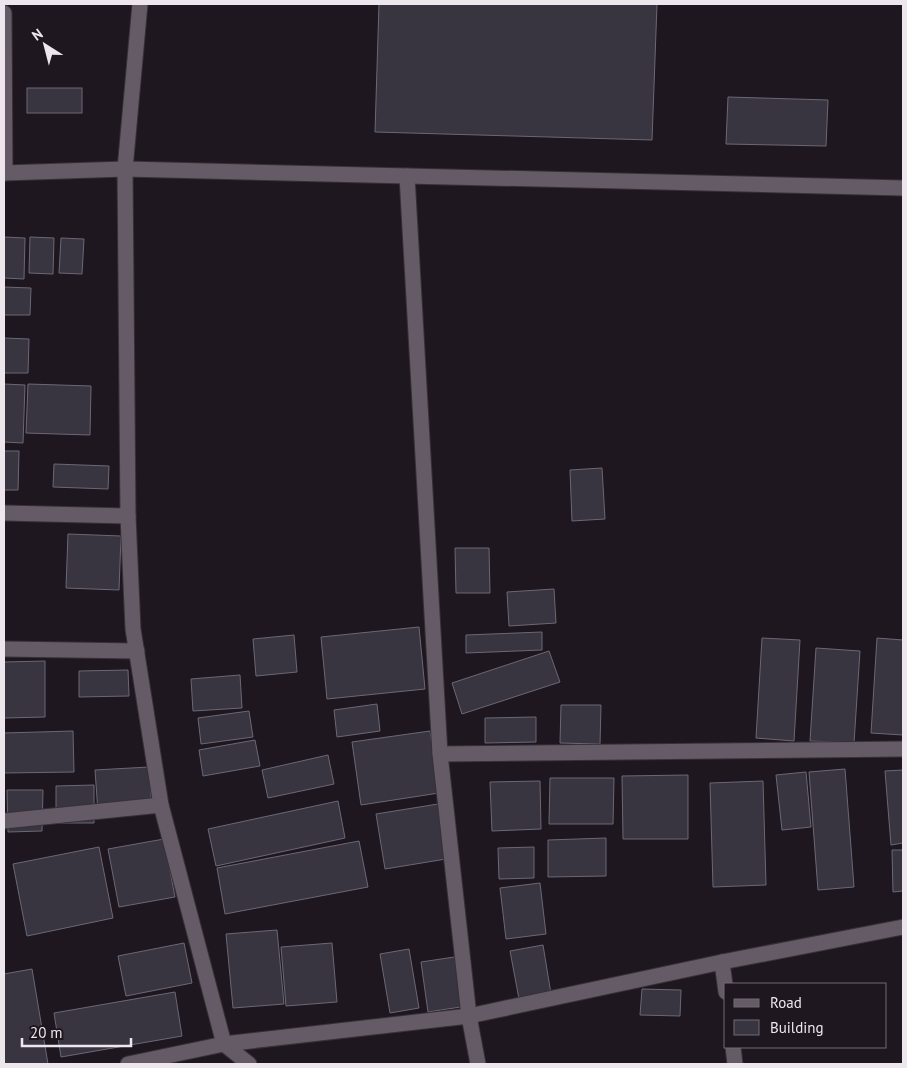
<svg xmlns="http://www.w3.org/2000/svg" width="907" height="1068" font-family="'PT Sans',sans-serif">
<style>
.building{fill:#383541;stroke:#6b6875}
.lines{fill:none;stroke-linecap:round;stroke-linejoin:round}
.street-casing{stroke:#373137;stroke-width:17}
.street{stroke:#655b66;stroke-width:15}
</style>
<rect width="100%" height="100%" fill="#1f1720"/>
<g class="building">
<path d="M379,4h278l-5,136 -277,-8z"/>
<rect x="27" y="88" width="55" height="25"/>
<path d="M728,97l100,3 -2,46 -100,-2z"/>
<path d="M4,237l21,1 -1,41 -20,-1z"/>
<path d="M30,237l24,1 -1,36 -24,-1z"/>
<path d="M61,238l23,1 -2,35 -23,-1z"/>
<path d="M4,287l27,1 -1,27h-26z"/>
<path d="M4,338l25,1 -1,34h-24z"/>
<path d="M4,384l21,1 -2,58 -19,-1z"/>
<path d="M28,384l63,2 -1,49 -64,-2z"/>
<path d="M4,451h15l-1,39h-14z"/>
<path d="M54,464l55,2 -1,23 -55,-2z"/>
<path d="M602,468l3,51 -33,2 -2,-51z"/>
<path d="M68,534l53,2 -2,54 -53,-2z"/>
<path d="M455,548h34l1,45h-34z"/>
<path d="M554,589l2,34 -47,3 -2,-34z"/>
<path d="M419,627l6,62 -98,10 -6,-62z"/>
<path d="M542,632v18l-76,3v-18z"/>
<path d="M294,635l3,37 -41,4 -3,-37z"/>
<path d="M762,638l38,2 -6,101 -38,-3z"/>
<path d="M877,638l26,2v95l-32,-2z"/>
<path d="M816,648l44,3 -6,92 -44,-2z"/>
<path d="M549,651l11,31 -98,32 -10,-31z"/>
<path d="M45,661v56l-41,1v-56z"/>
<path d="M128,670l1,26 -50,1v-26z"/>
<path d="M240,675l2,33 -49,3 -2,-32z"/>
<path d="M377,704l3,27 -43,6 -3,-27z"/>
<path d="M561,705h40l-1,39 -40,-1z"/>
<path d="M249,711l4,26 -52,7 -3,-26z"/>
<path d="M536,717v25l-51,1v-25z"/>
<path d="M73,731l1,41 -70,1v-40z"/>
<path d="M430,731l9,62 -78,12 -9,-63z"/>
<path d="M255,740l5,26 -57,10 -4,-26z"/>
<path d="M328,755l6,29 -66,14 -6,-28z"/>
<path d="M149,767l3,42 -54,3 -3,-42z"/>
<path d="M845,769l9,118 -36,3 -9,-118z"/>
<path d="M903,770v73l-12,2 -6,-74z"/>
<path d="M806,772l5,55 -29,3 -6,-55z"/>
<path d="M688,775v64h-65l-1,-63z"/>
<path d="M550,778h64l-1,46h-64z"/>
<path d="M540,781l1,48 -49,2 -2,-49z"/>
<path d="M763,781l3,104 -53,2 -3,-104z"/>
<path d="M94,785v38h-38v-37z"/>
<path d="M7,790h36l-1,41 -34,1z"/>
<path d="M338,801l7,37 -129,28 -8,-37z"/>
<path d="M438,804l8,55 -61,10 -9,-55z"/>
<path d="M606,838v38l-58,1v-37z"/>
<path d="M164,839l11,58 -56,10 -11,-58z"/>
<path d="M359,841l9,46 -143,27 -8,-46z"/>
<path d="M99,847l14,71 -86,18 -14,-72z"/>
<path d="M534,847v31l-35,1 -1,-31z"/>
<path d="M892,850h11v41l-10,1z"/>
<path d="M540,883l6,51 -40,5 -6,-51z"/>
<path d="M277,930l7,74 -51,4 -7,-74z"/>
<path d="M184,943l8,40 -66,13 -8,-40z"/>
<path d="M332,943l5,59 -51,4 -5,-59z"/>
<path d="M543,945l8,49 -32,5 -9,-48z"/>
<path d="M409,949l10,59 -29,5 -10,-59z"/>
<path d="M461,956l6,50 -39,6 -7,-50z"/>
<path d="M32,969l16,95h-44v-90z"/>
<path d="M642,989l39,1 -1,26 -40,-1z"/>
<path d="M175,992l7,44 -121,21 -7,-44z"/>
</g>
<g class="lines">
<g class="street-casing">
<g id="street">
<path d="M140,4l-15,165 3,347 5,113 28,176 63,239 25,20"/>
<path d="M4,13l1,160"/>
<path d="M4,173l121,-4 778,19"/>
<path d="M407,176l33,578 29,262 9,48"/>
<path d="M4,513l124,3"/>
<path d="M4,649l133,2"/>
<path d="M440,754l463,-5"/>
<path d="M4,821l157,-16"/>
<path d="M722,962l4,30"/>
<path d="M733,1047l2,17"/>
<path d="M128,1064l96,-20 245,-28 253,-54 181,-35"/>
</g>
</g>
<use href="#street" class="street"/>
</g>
<rect width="907" height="1068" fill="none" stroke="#ede7ed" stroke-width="10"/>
<rect x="724" y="983" width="162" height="65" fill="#1f1720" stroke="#716a72"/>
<rect x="734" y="999" width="25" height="8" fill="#655b66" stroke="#716a72"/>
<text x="770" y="1008" font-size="15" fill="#ede7ed">Road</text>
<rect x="734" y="1020" width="25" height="15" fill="#383541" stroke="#716a72"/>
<text x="770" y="1033" font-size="15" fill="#ede7ed">Building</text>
<g transform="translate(45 45) rotate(324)" stroke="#1f1720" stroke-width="4" paint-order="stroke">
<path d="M0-4L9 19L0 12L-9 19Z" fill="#ede7ed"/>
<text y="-8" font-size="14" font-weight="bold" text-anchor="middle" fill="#ede7ed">N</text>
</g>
<path d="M22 1038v8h109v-8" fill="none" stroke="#ede7ed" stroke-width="2.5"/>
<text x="30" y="1038" font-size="15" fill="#ede7ed" stroke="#1f1720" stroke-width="4" paint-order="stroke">20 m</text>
</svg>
